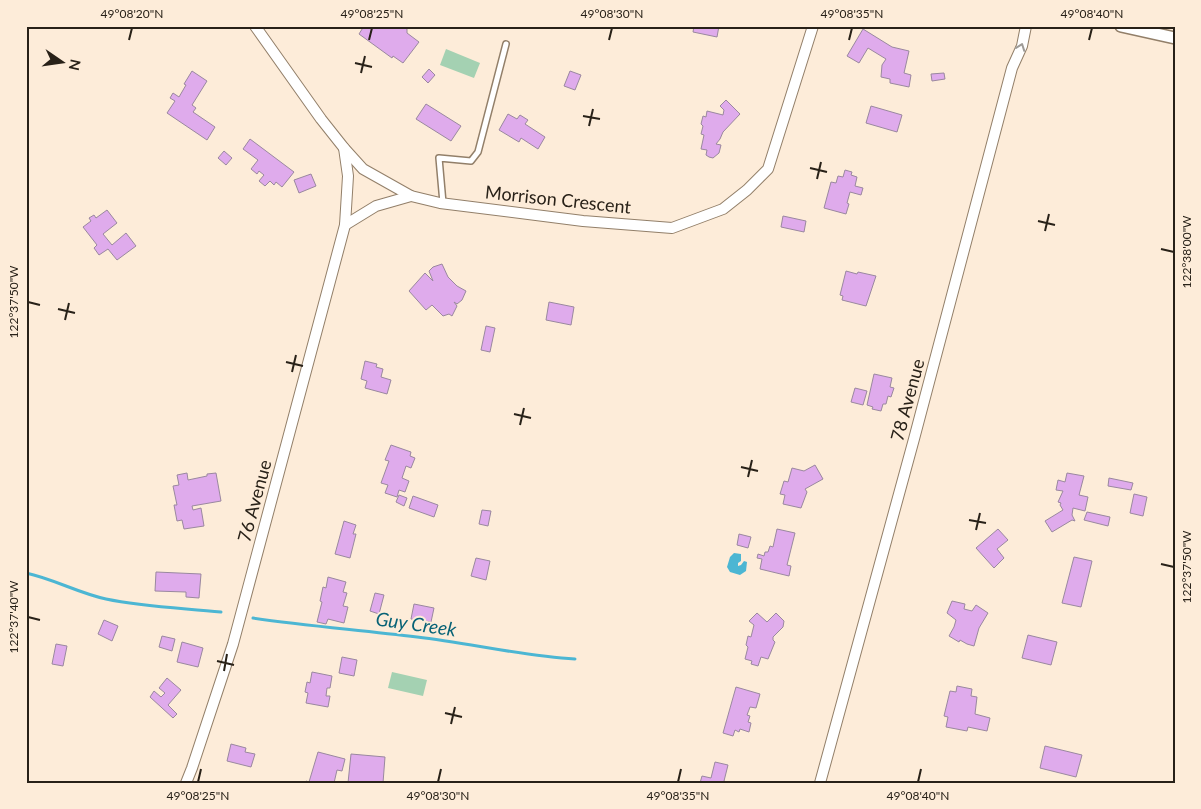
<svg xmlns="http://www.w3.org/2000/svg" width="1201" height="809" font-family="Lato,sans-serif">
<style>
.green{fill:#a4d1b2}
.water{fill:#4cb6d3}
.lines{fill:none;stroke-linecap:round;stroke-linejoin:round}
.stream{stroke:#4cb6d3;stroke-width:3}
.building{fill:#dfabec;stroke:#9a889f}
.service-casing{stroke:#927f69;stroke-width:8}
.minor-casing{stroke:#927f69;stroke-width:12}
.tertiary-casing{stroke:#927f69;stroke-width:14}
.service{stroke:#fff;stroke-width:5}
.minor{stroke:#fff;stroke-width:10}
.tertiary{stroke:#fff;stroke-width:11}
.oneway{stroke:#9e9b97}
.ticks{fill:none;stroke:#282118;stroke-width:2}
.labels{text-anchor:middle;stroke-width:4;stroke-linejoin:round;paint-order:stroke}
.street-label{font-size:18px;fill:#282118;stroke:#fdecd9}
.water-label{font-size:19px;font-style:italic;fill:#076276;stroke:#fdecd9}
.neatline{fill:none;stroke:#282118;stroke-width:2}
.ticks-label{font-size:12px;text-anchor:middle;fill:#282118}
</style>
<rect width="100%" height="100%" fill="#fdecd9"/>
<g class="green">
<path d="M446,49l34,14 -6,15 -34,-13z"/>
<path d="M392,672l35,8 -4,16 -35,-8z"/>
</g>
<path class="water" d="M734,553l7,1v7l-3,2v3l3,-1 3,-4 3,1 -1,9 -6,4 -10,-3 -3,-5 3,-10z"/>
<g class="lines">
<g class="stream">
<path d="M26,573c28,6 52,20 80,26 38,8 77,9 115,13"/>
<path d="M253,618c55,8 109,12 164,19 53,6 104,19 158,22"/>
</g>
</g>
<g class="building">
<path d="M364,26l39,1 4,2v4l12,9 -16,21 -10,-7 -1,2 -33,-24z"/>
<path d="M694,26h25l-2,11 -24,-5z"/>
<path d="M863,29l29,18 17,4 -5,22 7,2 -2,12 -19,-4v-4l-9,-2 1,-12 4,-6 -18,-11 -9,15 -12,-7z"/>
<path d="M429,69l6,6 -7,8 -6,-6z"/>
<path d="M192,71l15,10 -15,24 4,3 -3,4 22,15 -8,13 -40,-27 8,-12 -5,-3 3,-5 6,4 7,-12 -2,-1z"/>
<path d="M570,71l11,4 -6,15 -11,-4z"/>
<path d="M944,73l1,6 -13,2 -1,-7z"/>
<path d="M726,100l14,14 -17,18 -3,7 -4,5 5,1 -2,8 -6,5 -4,-1 -3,-2 1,-5 -6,-1 3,-14 -3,-1 2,-8 -2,-2 2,-8 3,1 1,-6 16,4 1,-5 -4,-4z"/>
<path d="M426,104l35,22 -10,15 -35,-22z"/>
<path d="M871,106l31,9 -5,17 -31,-9z"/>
<path d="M508,114l9,5 3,-4 8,5 -3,4 20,13 -7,12 -17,-11 -2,4 -20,-12z"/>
<path d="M250,139l44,33 -12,15 -6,-5 -2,3 -4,-4 -5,5 -6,-5 5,-6 -5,-4 -2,3 -6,-5 7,-9 -15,-11z"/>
<path d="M224,151l8,7 -6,7 -8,-7z"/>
<path d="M845,170l7,2 -1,3 6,2 -2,9 8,2 -2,7 -11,-3 -3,11 2,1 -3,10 -22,-6 7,-26 5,1 2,-7 5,1z"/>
<path d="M311,174l5,12 -17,7 -5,-13z"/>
<path d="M107,210l10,13 -14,11 9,11 14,-12 10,13 -19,14 -9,-11 -9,6 -5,-7 3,-3 -14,-18 8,-6 -2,-3 5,-3 2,3z"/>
<path d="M783,216l23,5 -2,11 -23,-5z"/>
<path d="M442,264l6,13 9,9 9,5 -4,9 -5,4 -3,-2 3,4 -5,10 -3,-2 -6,2 -11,-11 -6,5 -17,-19 16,-18 8,8 -4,-10 4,-4z"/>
<path d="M846,271l11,3 1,-2 18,4 -10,30 -24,-6 1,-4 -3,-1z"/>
<path d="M549,302l25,5 -3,18 -25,-5z"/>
<path d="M486,326l9,2 -5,24 -9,-2z"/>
<path d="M365,361l12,3 -1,3 7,2 -2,8 10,3 -4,14 -22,-6 2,-7 -6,-2z"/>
<path d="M874,374l18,4 -2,9 4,1 -3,9 -3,-1 -2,8h-3l-2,7 -9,-2 1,-2 -6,-2z"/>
<path d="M855,388l12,3 -4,14 -12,-3z"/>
<path d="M391,445l20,7 -1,4 5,2 -4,10 -5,-2 -4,12 7,3 -4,11 -6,-2 -2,7 -12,-4 3,-8 -7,-2 8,-22 -4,-1z"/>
<path d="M815,465l8,14 -18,10 2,3 -6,16 -18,-4 2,-9 -5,-1 4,-13 4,1 4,-14 12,3z"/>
<path d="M187,473l1,7 19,-4v-2l9,-1 5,28 -29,5 1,4 8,-2 3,18 -20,3 -2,-9 -5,1 -3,-16h3l-4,-19 6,-1 -2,-10z"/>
<path d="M1067,473l17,3 -5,19 9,2 -3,14 -12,-3 -1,7 3,6 -3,-1 -20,12 -7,-11 18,-11 -3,-5 1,-2 -3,-1 5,-11 -7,-1 2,-10 7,2z"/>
<path d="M1109,478l24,5 -2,7 -23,-4z"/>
<path d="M1134,494l13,3 -4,19 -13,-3z"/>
<path d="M399,495l8,3 -3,8 -8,-4z"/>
<path d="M413,496l25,9 -4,12 -25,-9z"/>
<path d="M482,510l9,1 -3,15 -9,-2z"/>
<path d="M1087,512l23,5 -2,9 -24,-6z"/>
<path d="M344,521l12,4 -3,9h3l-6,24 -15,-4z"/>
<path d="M777,529l18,4 -8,32 4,1 -2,10 -29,-7 2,-10 -5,-1 1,-4 6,2 1,-4h3l2,-6 3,1z"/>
<path d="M998,529l10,11 -11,9 7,9 -10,10 -18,-20z"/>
<path d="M739,534l12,3 -3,11 -11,-3z"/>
<path d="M1074,557l18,4 -11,46 -19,-4z"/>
<path d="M476,558l14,3 -4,19 -15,-4z"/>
<path d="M156,572l45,2 -2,24 -13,-1v-5l-31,-1z"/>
<path d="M328,577l18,5 -3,10 4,1 -4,13 5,1 -4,16 -16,-4 -2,5 -9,-2 5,-20 -2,-1 3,-14 3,1z"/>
<path d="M375,593l9,2 -5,19 -9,-3z"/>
<path d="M952,601l13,3 -1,5 8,2 4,-6 12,8 -9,15 -5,18 -7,-2 -7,-4 -1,2 -10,-6 5,-9 2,-7 -9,-7z"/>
<path d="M414,604l20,4 -3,14 -20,-3z"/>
<path d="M757,613l10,9 9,-9 8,8 -1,6 -10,10v3l2,2 -7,17 -7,-2 -3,9 -7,-2 1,-3 -7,-2 3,-12 -2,-2 2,-9 3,1 3,-12 -5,-4z"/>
<path d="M104,620l14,6 -6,15 -14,-7z"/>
<path d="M1028,635l29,7 -6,23 -29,-7z"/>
<path d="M162,636l13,3 -3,12 -13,-4z"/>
<path d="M182,642l21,6 -5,19 -21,-5z"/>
<path d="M56,644l11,2 -4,20 -11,-2z"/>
<path d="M342,657l15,3 -3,16 -15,-3z"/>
<path d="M312,672l20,4 -2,12h-3l-1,8h4l-2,11 -22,-4 2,-10 -3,-1 2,-10 3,1z"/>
<path d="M167,678l14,12 -13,15 9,9 -4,4 -23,-21 4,-6 7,6 4,-4 -6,-5z"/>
<path d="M957,686l15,3 -1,7 6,1 -2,17 15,4 -3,13 -19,-4 -1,4 -21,-4 2,-10 -4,-1 6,-25 6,1z"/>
<path d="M736,687l24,7 -4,14 -6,-1 -3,8 3,1 -2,6 3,1 -2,9 -9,-3 -1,3 -4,-2 -2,6 -10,-3z"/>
<path d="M231,744l15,4 -1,4 10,2 -4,13 -24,-6z"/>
<path d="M1045,746l37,9 -6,22 -36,-9z"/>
<path d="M318,752l27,7 -3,12 -5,-1 -3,13h-29l1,-2 3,1z"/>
<path d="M351,754l34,3 -2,26h-35z"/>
<path d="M715,762l13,3 -4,16 4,2h-28l2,-7 9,2z"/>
</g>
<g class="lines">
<g class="service-casing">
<path id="service" d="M443,203l-4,-45 32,3 7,-9 28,-108"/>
</g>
<g class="minor-casing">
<g id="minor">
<path d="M255,26l66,93 23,29 19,21 48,27 29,7 143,18 89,7 51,-19 24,-19 21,-21 45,-143"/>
<path d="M345,225l31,-19 35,-10"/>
<path d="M186,783l6,-15 41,-124 112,-419 3,-49 -4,-28"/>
<path d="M820,783l94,-344 98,-371 10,-22 4,-20"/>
</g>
</g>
<g class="tertiary-casing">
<path id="tertiary" d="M1121,26l54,12"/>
</g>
<use href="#service" class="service"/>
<use href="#minor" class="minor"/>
<use href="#tertiary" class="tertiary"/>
</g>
<defs><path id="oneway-chevron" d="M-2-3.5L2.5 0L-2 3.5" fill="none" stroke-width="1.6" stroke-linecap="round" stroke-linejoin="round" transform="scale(1.25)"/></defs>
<use class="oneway" href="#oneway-chevron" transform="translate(1021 47) rotate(-70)"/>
<path class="ticks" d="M129,40l3,-12M369,40l3,-12M609,40l3,-12M849,40l3,-12M1089,40l3,-12M355,63l17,4M361,73l4,-17M583,116l17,3M589,126l4,-17M810,168l17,4M817,179l4,-17M1038,221l17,4M1045,231l4,-17M1161,249l13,3M28,302l12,3M58,309l17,4M65,320l4,-17M286,362l17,4M292,372l4,-17M514,414l17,4M520,425l4,-17M741,467l17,4M748,477l4,-17M969,520l17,3M976,530l4,-17M1161,564l13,3M28,617l12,3M217,661l17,4M224,671l3,-17M445,713l17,4M451,724l4,-17M198,782l3,-13M438,782l3,-13M678,782l3,-13M918,782l3,-13"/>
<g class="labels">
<g class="street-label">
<text transform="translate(558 200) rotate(6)" y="6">Morrison Crescent</text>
<text transform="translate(908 400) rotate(-75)" y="6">78 Avenue</text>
<text transform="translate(255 501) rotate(-75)" y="6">76 Avenue</text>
</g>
<g class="water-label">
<text transform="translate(416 624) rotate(8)" y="7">Guy Creek</text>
</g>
</g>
<rect width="1201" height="809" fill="none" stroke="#fdecd9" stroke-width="55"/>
<g transform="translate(62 62) rotate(103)" stroke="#fdecd9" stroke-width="4" paint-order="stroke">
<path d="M0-4L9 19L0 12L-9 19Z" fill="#282118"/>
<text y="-8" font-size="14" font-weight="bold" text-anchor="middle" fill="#282118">N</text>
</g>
<rect x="28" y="28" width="1146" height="754" class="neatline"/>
<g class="ticks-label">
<text x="132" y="18">49°08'20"N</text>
<text x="372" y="18">49°08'25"N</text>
<text x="612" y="18">49°08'30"N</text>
<text x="852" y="18">49°08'35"N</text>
<text x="1092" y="18">49°08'40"N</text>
<text transform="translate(1187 252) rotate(-90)" y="4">122°38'00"W</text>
<text transform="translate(14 302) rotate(-90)" y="4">122°37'50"W</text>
<text transform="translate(1187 567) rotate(-90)" y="4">122°37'50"W</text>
<text transform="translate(14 617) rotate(-90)" y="4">122°37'40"W</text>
<text x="198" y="800">49°08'25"N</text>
<text x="438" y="800">49°08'30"N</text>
<text x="678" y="800">49°08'35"N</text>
<text x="918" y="800">49°08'40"N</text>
</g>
</svg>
